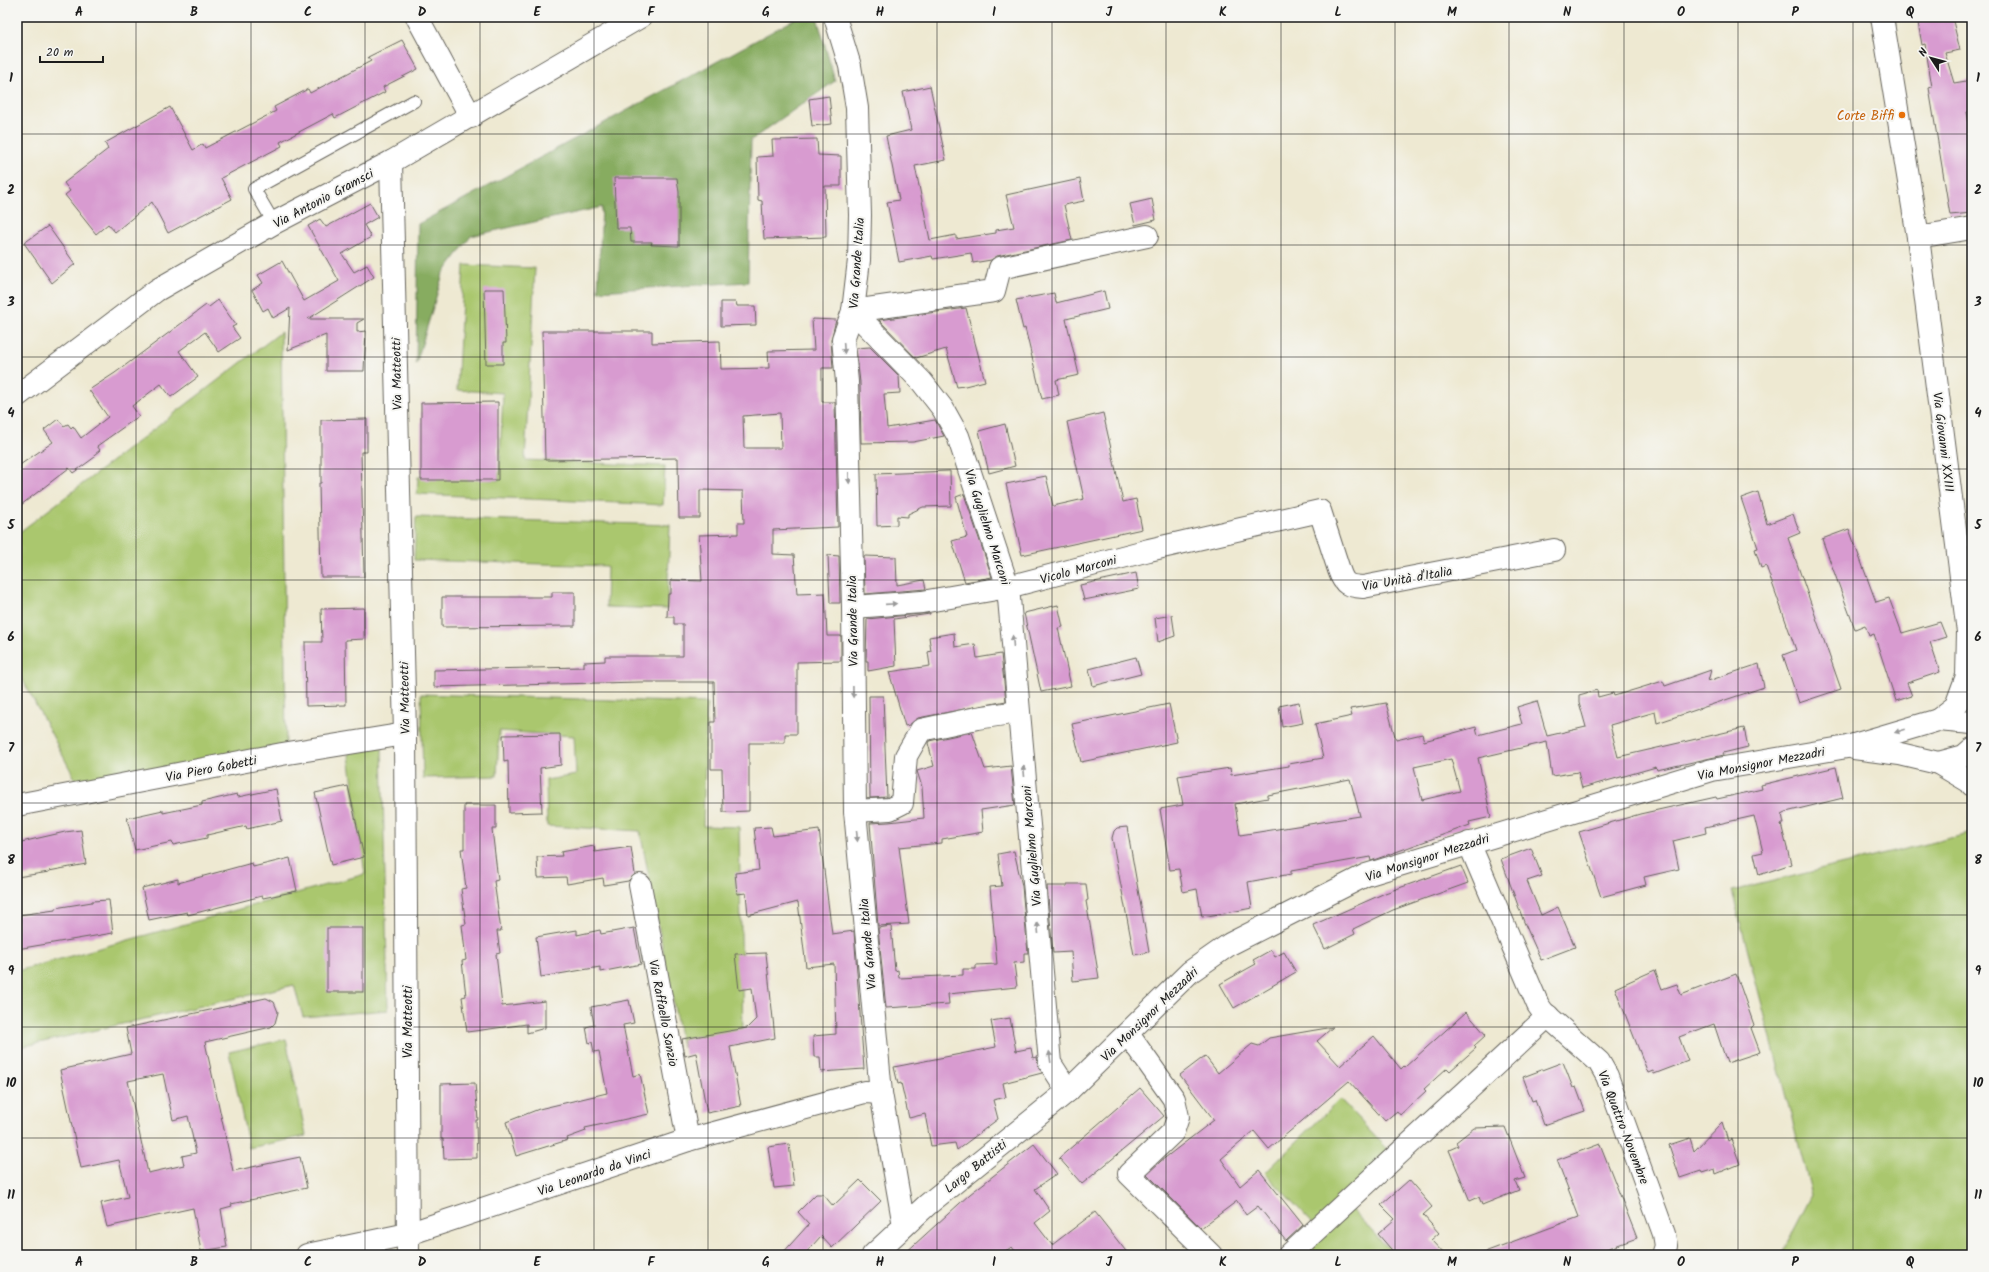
<svg xmlns="http://www.w3.org/2000/svg" width="1989" height="1272" font-family="Kalam,sans-serif">
<style>
.green{fill:#aac76e;stroke:#637245}
.forest{fill:#87ac61;stroke:#52643e}
.building{fill:#d89bd0;fill-rule:evenodd}
.lines{fill:none;stroke-linecap:round;stroke-linejoin:round}
.service-casing{stroke:#66645c;stroke-width:14}
.minor-casing{stroke:#66645c;stroke-width:24}
.tertiary-casing{stroke:#66645c;stroke-width:24}
.service{stroke:#fff;stroke-width:12}
.minor{stroke:#fff;stroke-width:22}
.tertiary{stroke:#fff;stroke-width:22}
.oneway{fill:#999}
.grid{fill:none;stroke:#1c1c1c;stroke-width:1;stroke-opacity:0.55}
.food-dot{fill:#e8710a;stroke:#f6f6f2;stroke-width:1.5}
.labels{text-anchor:middle;stroke-width:4;stroke-linejoin:round;paint-order:stroke}
.food-label{font-size:13px;fill:#c56008;stroke:#f6f6f2;text-anchor:end}
.street-label{font-size:13px;fill:#1c1c1c;stroke:#f6f6f2}
.neatline{fill:none;stroke:#1c1c1c;stroke-width:1.5}
.grid-label{font-size:13px;text-anchor:middle;font-weight:bold;fill:#1c1c1c}
</style>
<rect width="100%" height="100%" fill="#f6f6f2"/>
<filter id="ink" filterUnits="userSpaceOnUse"><feTurbulence type="fractalNoise" baseFrequency=".025" numOctaves="2"/><feDisplacementMap in="SourceGraphic" scale="8" xChannelSelector="R" yChannelSelector="G"/><feConvolveMatrix kernelMatrix="1 2 1 2 8 2 1 2 1" color-interpolation-filters="sRGB"/></filter>
<filter id="wash" filterUnits="userSpaceOnUse"><feTurbulence type="fractalNoise" baseFrequency=".012" numOctaves="4" result="noise"/><feDisplacementMap in="SourceGraphic" scale="16" xChannelSelector="R" yChannelSelector="G"/><feGaussianBlur stdDeviation="0.9" result="paint"/><feColorMatrix in="noise" values="0 0 0 0 0 0 0 0 0 0 0 0 0 0 0 0 0 1.4 0 .05"/><feComposite in="paint" operator="in"/></filter>
<g filter="url(#wash)">
<rect width="100%" height="100%" fill="#eee9d2"/>
<g class="green">
<path d="M464,265l71,3 -10,192 140,6 -2,39 -246,-11 1,-17 81,3 4,-87 -46,-3z"/>
<path d="M281,332l5,416 -205,42 -64,-121v-135z"/>
<path d="M416,517l254,8 -3,84 -61,-2 1,-41 -193,-6z"/>
<path d="M421,694l286,9 -4,123 36,1 4,206 -61,14 -42,-216 -93,-5 -1,-46 30,-5 -2,-39 -75,-5 -2,45 -74,2z"/>
<path d="M382,747l6,263 -85,7 -9,-32 -273,62 -4,-76 348,-97 -17,-126z"/>
<path d="M1972,833v422h-191l31,-60 -80,-304z"/>
<path d="M286,1039l20,97 -57,12 -20,-96z"/>
<path d="M1340,1099l54,58 -51,44 52,54h-107l29,-27 -52,-55z"/>
</g>
<path class="forest" d="M799,17h18l18,64 -84,59 -3,142 -150,9 4,-84 -131,29 -28,38 -27,90 2,-140z"/>
<g id="blocks">
<g class="building">
<path d="M1917,17h35l8,33 -15,3 9,30 18,-3v31l-5,1 5,31v70l-22,2 -21,-127 3,-1 -7,-43 -3,1z"/>
<path d="M402,40l16,29 -35,18 2,5 -50,26 -2,-4 -53,28 2,4 -61,32 11,21 -64,34 -16,-31 -37,30 -7,-8 -12,10 -31,-39 5,-4 -6,-8 44,-34 -3,-6 65,-36 23,43 10,-6 2,4 71,-37 -2,-4 34,-18 2,4 61,-32 -3,-4z"/>
<path d="M930,86l16,74 -31,6 15,74 26,-5v4l40,-6v-3l18,-3 -8,-32 74,-16 4,22 -20,4 8,35 -75,16 -6,4 -18,3 -2,-10 -38,6 -1,-3 -33,6 -12,-60 12,-2 -13,-64 25,-6 -8,-38z"/>
<path d="M829,96l3,28 -20,2 -3,-27z"/>
<path d="M817,139l1,16 23,1v30h-16l1,51 -62,2 -2,-38 -4,-1 -1,-43 16,-1 -1,-16z"/>
<path d="M614,178h63l2,14v54l-28,-1 1,-3h-21l-1,-14h-14z"/>
<path d="M1152,199l4,21 -21,5 -5,-21z"/>
<path d="M370,203l8,14 -14,8 7,12 -29,17 12,18 13,-7 7,12 -66,42h56l-7,4v9l9,-1 -2,40h-38v-36l-38,15 2,-42 -17,10 -5,-10 -5,3 -11,-21 11,-7 -5,-8 24,-14 22,40 35,-20 -31,-55 12,-7 6,8z"/>
<path d="M48,226l27,38 -23,19 -28,-40z"/>
<path d="M484,289h20l2,54h-3v21h-17z"/>
<path d="M1104,291l4,18 -42,10 13,56 -23,5 3,15 -17,4 -17,-71 -2,1 -7,-29 38,-7 2,10z"/>
<path d="M218,300l18,25 -4,2 8,11 -21,14 -14,-20 -26,19 19,26 -27,20 -10,-13 -29,22 7,10 -42,30 3,4 -6,5 1,2 -22,16 -4,-5 -52,40v-41l36,-25 -9,-12 14,-11 6,7 4,-2 3,4 2,-2 8,12 27,-21 -19,-27 26,-17 91,-68 3,2z"/>
<path d="M721,302h15l1,4h18l1,19 -35,1z"/>
<path d="M966,308l19,73 -20,5 -8,1 -11,-38 -30,9 -37,-38z"/>
<path d="M812,319l24,1 -5,20 2,28h-11v34h13l3,125 -65,3v24l21,1 3,39 28,-1 2,43h14v25l-44,1v72h-12v9h-36v68l-26,1 -1,-43h-11v-47h4l-1,-40h-74l-206,5v-17l150,-3v-5l21,-1v-5h78v-32h-9v-7h-7l1,-23h3v-14l31,1 -3,-46 39,-1v-11h6l-1,-32 -43,-1v28h-21l-1,-60 -133,2 -3,-129h110v12l68,-2 1,28 48,-1 -1,-17 46,-1zM780,413l1,35h-37l-1,-32z"/>
<path d="M870,347l29,29 1,17 -16,1 3,34 48,-8 9,16 -31,6 -52,1 -1,-61 -4,-34z"/>
<path d="M498,402v78h-77v-77z"/>
<path d="M1103,413l20,89 13,-3 6,30 -120,26 -16,-71 40,-8 7,30 31,-7 -17,-77z"/>
<path d="M367,419v33h-6l3,125h-43l-2,-94h2v-63z"/>
<path d="M1005,424l10,42 -26,7 -10,-42z"/>
<path d="M950,471l1,35 -28,1 -15,7v3l-11,-1v9l-20,1 -1,-52z"/>
<path d="M1758,492l9,32 26,-10 7,19 -12,5 53,151 -42,14 -16,-48 13,-5 -30,-84 -5,2 -6,-19 3,-1 -17,-50z"/>
<path d="M964,494l28,83 -27,5 -13,-41 15,-4 -11,-40z"/>
<path d="M1849,529l27,73 13,-4 13,35 38,-11 6,15 -16,5 10,30 -33,11 5,13 -16,5 -22,-67 -5,2 -4,-11 -10,4 -33,-90z"/>
<path d="M828,555l11,1 1,47h-10z"/>
<path d="M864,556l32,1 1,28 27,-5 2,9 -61,5z"/>
<path d="M1136,573l3,16 -55,11 -4,-15z"/>
<path d="M552,592h23v34l-133,1v-30h110z"/>
<path d="M1058,605l5,22 -5,1 13,58 -30,6 -17,-79z"/>
<path d="M364,608v31l-19,1 1,65 -40,1 -1,-64h17l-1,-33z"/>
<path d="M930,613v1l-36,5 2,47 -28,5v-10h-2l1,-42z"/>
<path d="M1172,615l3,21 -17,6 -3,-24z"/>
<path d="M954,633l1,14 20,-3 2,14 24,-4 5,47 -88,17 -9,7 -4,1 -16,-54 41,-6 -2,-14 3,-1 -2,-14z"/>
<path d="M1136,657l5,17 -48,12 -4,-17z"/>
<path d="M1759,664l5,23 -107,36 -2,-11 -45,13 8,32 126,-29 4,19 -25,6 1,2 -67,15 -1,-3 -74,21 -4,-16 -26,4 -5,-34 -69,16 13,59 -22,5 1,3 -99,36 -1,-4 -79,14v3l-43,8 4,26 -16,3 -34,6 -5,-28 -14,3 -4,-23 -9,1 -10,-61 23,-4 -5,-29 52,-8 1,7 58,-9v-2l34,-6 -8,-34 37,-8 -2,-7 36,-6 10,37 26,-6 2,7 52,-14 2,8 44,-11 -5,-17 20,-6 10,35 39,-9 -7,-25v-7l18,-5 1,7 15,-4 1,3 49,-15 2,5 46,-16 -3,11zM1451,759l9,32 -38,9 -8,-33zM1350,779l10,37 -120,19 -5,-31 33,-6v-3z"/>
<path d="M869,696h14l4,101 -17,1z"/>
<path d="M1299,702l4,21 -21,4 -3,-21z"/>
<path d="M1169,704l8,38 -96,20 -9,-38z"/>
<path d="M972,732l13,37 26,-3 4,39 -34,5 2,22 -41,7v4l-43,4 10,77 -31,2 -8,-103 19,-1 35,-4 -2,-31 -5,-16 17,-5 -6,-23 1,-2z"/>
<path d="M560,734l1,31 -21,3 2,44 -33,1 -1,-52 -4,1 -1,-27z"/>
<path d="M1836,767l7,31 -57,14 -4,2 2,10h-3l10,40 -32,11 -5,-21 9,-2 -9,-36 -49,11 1,6 -33,8 6,28 -35,8 2,8 -45,12 -22,-65 61,-18 76,-17 1,2 32,-7 13,-3 -1,-4z"/>
<path d="M348,786l16,71 -33,8 -16,-72z"/>
<path d="M276,789l6,32 -35,8 -1,-3 -39,9v3l-34,7 -1,-3 -37,8 -8,-32 36,-8v3l39,-8v-3l35,-8 1,3z"/>
<path d="M464,805h32v24h-4l6,51 -4,1 7,50h-4l3,22 -4,1 6,52 43,-5v27l-18,5v-9l-60,8 -5,-35 4,-1 -4,-35 4,-1 -4,-35 4,-1 -5,-35 5,-1 -5,-39h3z"/>
<path d="M771,827l2,9 46,-6 13,104 22,-3 10,138 -43,3 -1,-15h-6l-1,-21 23,-2 -2,-70 -28,3 -8,-65 -50,13 -2,-22 -9,1 -2,-21 24,-3 -5,-42z"/>
<path d="M1127,827l22,125 -15,3 -22,-117 2,-7 3,-3z"/>
<path d="M81,830l5,34 -37,7v1l-32,5v-34l48,-11z"/>
<path d="M594,846l1,6 36,-5 4,27 -7,7 -24,4 -1,-7 -36,6 -1,-7 -28,1 -1,-21 25,-1 -1,-4z"/>
<path d="M1531,848l11,28 -15,5 14,34 17,-8 17,40 -34,13 -17,-38 -23,-63z"/>
<path d="M1014,851l8,35 6,67h-4v9l-10,1 3,24 -69,7 1,10 -63,4 -8,-80 13,-2 4,45 3,-1 1,8 64,-3v-6h13v-4l21,-1 -7,-77 12,-1 -4,-32z"/>
<path d="M290,858l7,33 -34,7 -1,-2 -74,19 -1,-3 -38,8 -7,-32 36,-9v4l74,-20 1,4z"/>
<path d="M1461,866l7,17 -75,27 -40,19 2,5 -30,15 -12,-24 72,-32z"/>
<path d="M1067,884h19l2,16 -2,1 13,77 -26,3 -2,-29 -18,1 -6,-67h20z"/>
<path d="M109,900l4,33 -96,16v-32l2,-2 36,-5v-2l37,-6v-1z"/>
<rect x="327" y="928" width="36" height="64"/>
<path d="M634,928l7,36 -41,8v-5l-59,10 -5,-40 41,-7v5l23,-5 1,4z"/>
<path d="M1271,950l4,7 9,-5 12,20 -62,36 -14,-24 36,-20 -3,-4z"/>
<path d="M766,953l9,85 -45,9 11,59 -34,7 -11,-60 -11,3 -3,-17 65,-11 9,-9 -4,-31 -13,2 -4,-36z"/>
<path d="M1655,970l7,19 15,-5 4,11 55,-21 18,51 -3,3 9,24 -33,11 -13,-39 -35,13 9,24 -34,13 -1,-3 -5,2 -33,-85z"/>
<path d="M266,998l8,4 4,10 -3,11 -4,4 -66,15 28,129 67,-14 7,31 -76,16 1,2 -11,3 6,38 -26,4 -8,-43 -86,19 -6,-24 27,-6 -9,-37 -38,8 -21,-98 71,-16 -5,-26zM163,1074l10,46 15,-4 8,37 -14,3 2,9 -36,8 -20,-92z"/>
<path d="M629,1000l5,23 -11,2 10,51 7,-2 9,40 -64,14 1,3 -19,7 1,2 -52,16 -10,-34 33,-13 68,-16 -8,-42 -5,1 -2,-10 -3,1 -3,-16 8,-2 -3,-18z"/>
<path d="M1466,1012l20,23 -12,11 2,2 -26,23 -3,-3 -23,21 2,2 -26,24 -3,-4 -12,10 -36,-40 -80,68 -15,-18 -33,28 19,27 19,-16 44,55 -17,16 -28,-35 -12,9 -9,-14 -36,27 -54,-54 14,-13 53,-41 -34,-45 25,-19 13,17 34,-29 7,2 10,-8 64,-11 -16,14 23,25 34,-30 27,33 3,-3 1,1z"/>
<path d="M1010,1018l6,33 15,-3 2,10 4,-1 1,7 4,9 -39,10 3,14 -13,3 5,19 -41,31 -2,-7 -24,3 -6,-32 -16,4 -8,-35 -3,1 -4,-17 102,-20 -5,-26z"/>
<path d="M1563,1062l10,26 3,-1 9,24 -41,14 -9,-25 -3,1 -9,-24z"/>
<path d="M475,1083l3,37h-2l1,38 -33,1 -1,-20h-2v-55z"/>
<path d="M1140,1088l24,28 -82,68 -23,-26z"/>
<path d="M1722,1122l6,19 3,-2 9,25 -24,10 -1,-5 -13,4 -1,-2 -21,7 -11,-33 21,-7 4,13z"/>
<path d="M1505,1127l20,51 -10,3 4,9 -37,15 -3,-8 -9,4 -21,-51 9,-4 -2,-4 18,-14z"/>
<path d="M789,1144l5,42 -20,2 -6,-41z"/>
<path d="M1034,1144l23,30 -22,15 15,22 -15,12 17,22 43,-33 34,43h-111l-6,-8 -14,8h-95l67,-61z"/>
<path d="M1600,1144l37,94 -47,17h-108v-2l97,-36 -22,-57z"/>
<path d="M860,1180l21,21 -49,47 -11,-12 -17,19h-23l28,-31 -11,-12 18,-18h7l10,12z"/>
<path d="M1409,1180l23,27 -9,8 16,18 -8,7 14,15h-49l-18,-21 17,-15 -14,-14z"/>
</g>
</g>
</g>
<g filter="url(#ink)">
<use href="#blocks" fill-opacity="0" stroke="#66645c" stroke-width="1"/>
<g class="lines">
<g class="service-casing">
<path id="service" d="M274,223l-20,-34 160,-88"/>
</g>
<g class="minor-casing">
<g id="minor">
<path d="M417,17l54,100"/>
<path d="M835,17l15,49 7,42 3,107 -1,45 -6,51 -10,28 4,43 6,225 2,204 26,282 23,133"/>
<path d="M391,162l14,572 3,521"/>
<path d="M1918,237l54,-9"/>
<path d="M853,311l69,71 21,27 15,27 50,151 42,476 18,28"/>
<path d="M853,311l141,-20 6,-23 147,-32"/>
<path d="M17,396l140,-106 117,-67 117,-61 249,-145"/>
<path d="M853,607l69,-5 86,-15 141,-37 171,-39 19,59c5,15 9,16 24,17l191,-37"/>
<path d="M1938,720l18,-14 11,-30 1,-44"/>
<path d="M1854,748l46,6 38,9 32,19 2,3"/>
<path d="M1938,763l26,-7 8,-7"/>
<path d="M17,805l265,-51 123,-20"/>
<path d="M855,811l35,-2 12,-6 4,-47 15,-26 56,-12 41,-6"/>
<path d="M1469,843l69,162 5,7 56,50 8,14 57,158 2,12 -3,9"/>
<path d="M640,885l48,255"/>
<path d="M1128,1034l46,65 4,18 -5,15 -44,42 82,81"/>
<path d="M307,1255l101,-21 280,-94 177,-48 16,1"/>
<path d="M873,1255l54,-50 141,-114 122,-119 40,-28 136,-69 346,-105 135,-23 91,-27 34,3"/>
<path d="M1289,1255l259,-239"/>
</g>
</g>
<g class="tertiary-casing">
<path id="tertiary" d="M1882,17l36,220 50,395 4,14"/>
</g>
<use href="#service" class="service"/>
<use href="#minor" class="minor"/>
<use href="#tertiary" class="tertiary"/>
</g>
<defs><path id="oneway-solid" d="M-6-.8H1V-3.2L6.5 0L1 3.2V.8H-6Z"/></defs>
<g class="oneway">
<use href="#oneway-solid" transform="translate(844 348) rotate(86)"/>
<use href="#oneway-solid" transform="translate(849 478) rotate(88)"/>
<use href="#oneway-solid" transform="translate(891 604) rotate(-4)"/>
<use href="#oneway-solid" transform="translate(1013 641) rotate(-95)"/>
<use href="#oneway-solid" transform="translate(853 692) rotate(89)"/>
<use href="#oneway-solid" transform="translate(1900 731) rotate(163)"/>
<use href="#oneway-solid" transform="translate(1024 771) rotate(-95)"/>
<use href="#oneway-solid" transform="translate(857 836) rotate(85)"/>
<use href="#oneway-solid" transform="translate(1038 928) rotate(-95)"/>
<use href="#oneway-solid" transform="translate(1050 1057) rotate(-98)"/>
</g>
</g>
<path class="grid" d="M136,17v1238M251,17v1238M365,17v1238M480,17v1238M594,17v1238M708,17v1238M823,17v1238M937,17v1238M1052,17v1238M1166,17v1238M1281,17v1238M1395,17v1238M1509,17v1238M1624,17v1238M1738,17v1238M1853,17v1238M17,134h1955M17,245h1955M17,357h1955M17,469h1955M17,580h1955M17,692h1955M17,803h1955M17,915h1955M17,1027h1955M17,1138h1955"/>
<circle class="food-dot" cx="1902" cy="115" r="4"/>
<g class="labels">
<g class="food-label">
<text x="1894" y="120">Corte Biffi</text>
</g>
<g class="street-label">
<text transform="translate(323 198) rotate(-28)" y="5">Via Antonio Gramsci</text>
<text transform="translate(856 263) rotate(-86)" y="5">Via Grande Italia</text>
<text transform="translate(396 374) rotate(-91)" y="5">Via Matteotti</text>
<text transform="translate(1944 442) rotate(83)" y="5">Via Giovanni XXIII</text>
<text transform="translate(988 527) rotate(72)" y="5">Via Guglielmo Marconi</text>
<text transform="translate(1078 569) rotate(-15)" y="5">Vicolo Marconi</text>
<text transform="translate(1407 578) rotate(-10)" y="5">Via Unità d'Italia</text>
<text transform="translate(852 621) rotate(-91)" y="5">Via Grande Italia</text>
<text transform="translate(404 698) rotate(-91)" y="5">Via Matteotti</text>
<text transform="translate(1761 763) rotate(-11)" y="5">Via Monsignor Mezzadri</text>
<text transform="translate(211 768) rotate(-11)" y="5">Via Piero Gobetti</text>
<text transform="translate(1031 846) rotate(-95)" y="5">Via Guglielmo Marconi</text>
<text transform="translate(1427 857) rotate(-18)" y="5">Via Monsignor Mezzadri</text>
<text transform="translate(867 944) rotate(-95)" y="5">Via Grande Italia</text>
<text transform="translate(664 1013) rotate(79)" y="5">Via Raffaello Sanzio</text>
<text transform="translate(1149 1014) rotate(-44)" y="5">Via Monsignor Mezzadri</text>
<text transform="translate(407 1022) rotate(-90)" y="5">Via Matteotti</text>
<text transform="translate(1624 1127) rotate(69)" y="5">Via Quattro Novembre</text>
<text transform="translate(975 1166) rotate(-39)" y="5">Largo Battisti</text>
<text transform="translate(594 1172) rotate(-19)" y="5">Via Leonardo da Vinci</text>
</g>
</g>
<rect width="1989" height="1272" fill="none" stroke="#f6f6f2" stroke-width="44"/>
<g transform="translate(1931 58) rotate(306)" stroke="#f6f6f2" stroke-width="3" paint-order="stroke">
<path d="M0-3L7 15L0 10L-7 15Z" fill="#1c1c1c"/>
<text y="-6" font-size="11" font-weight="bold" text-anchor="middle" fill="#1c1c1c">N</text>
</g>
<path d="M40 56v6h63v-6" fill="none" stroke="#1c1c1c" stroke-width="2"/>
<text x="46" y="56" font-size="12" fill="#1c1c1c" stroke="#f6f6f2" stroke-width="3" paint-order="stroke">20 m</text>
<rect x="22" y="22" width="1945" height="1228" class="neatline"/>
<g class="grid-label">
<text x="79" y="16">A</text>
<text x="194" y="16">B</text>
<text x="308" y="16">C</text>
<text x="422" y="16">D</text>
<text x="537" y="16">E</text>
<text x="651" y="16">F</text>
<text x="766" y="16">G</text>
<text x="880" y="16">H</text>
<text x="994" y="16">I</text>
<text x="1109" y="16">J</text>
<text x="1223" y="16">K</text>
<text x="1338" y="16">L</text>
<text x="1452" y="16">M</text>
<text x="1567" y="16">N</text>
<text x="1681" y="16">O</text>
<text x="1795" y="16">P</text>
<text x="1910" y="16">Q</text>
<text x="11" y="82">1</text>
<text x="1978" y="82">1</text>
<text x="11" y="194">2</text>
<text x="1978" y="194">2</text>
<text x="11" y="306">3</text>
<text x="1978" y="306">3</text>
<text x="11" y="417">4</text>
<text x="1978" y="417">4</text>
<text x="11" y="529">5</text>
<text x="1978" y="529">5</text>
<text x="11" y="641">6</text>
<text x="1978" y="641">6</text>
<text x="11" y="752">7</text>
<text x="1978" y="752">7</text>
<text x="11" y="864">8</text>
<text x="1978" y="864">8</text>
<text x="11" y="975">9</text>
<text x="1978" y="975">9</text>
<text x="11" y="1087">10</text>
<text x="1978" y="1087">10</text>
<text x="11" y="1199">11</text>
<text x="1978" y="1199">11</text>
<text x="79" y="1266">A</text>
<text x="194" y="1266">B</text>
<text x="308" y="1266">C</text>
<text x="422" y="1266">D</text>
<text x="537" y="1266">E</text>
<text x="651" y="1266">F</text>
<text x="766" y="1266">G</text>
<text x="880" y="1266">H</text>
<text x="994" y="1266">I</text>
<text x="1109" y="1266">J</text>
<text x="1223" y="1266">K</text>
<text x="1338" y="1266">L</text>
<text x="1452" y="1266">M</text>
<text x="1567" y="1266">N</text>
<text x="1681" y="1266">O</text>
<text x="1795" y="1266">P</text>
<text x="1910" y="1266">Q</text>
</g>
</svg>
